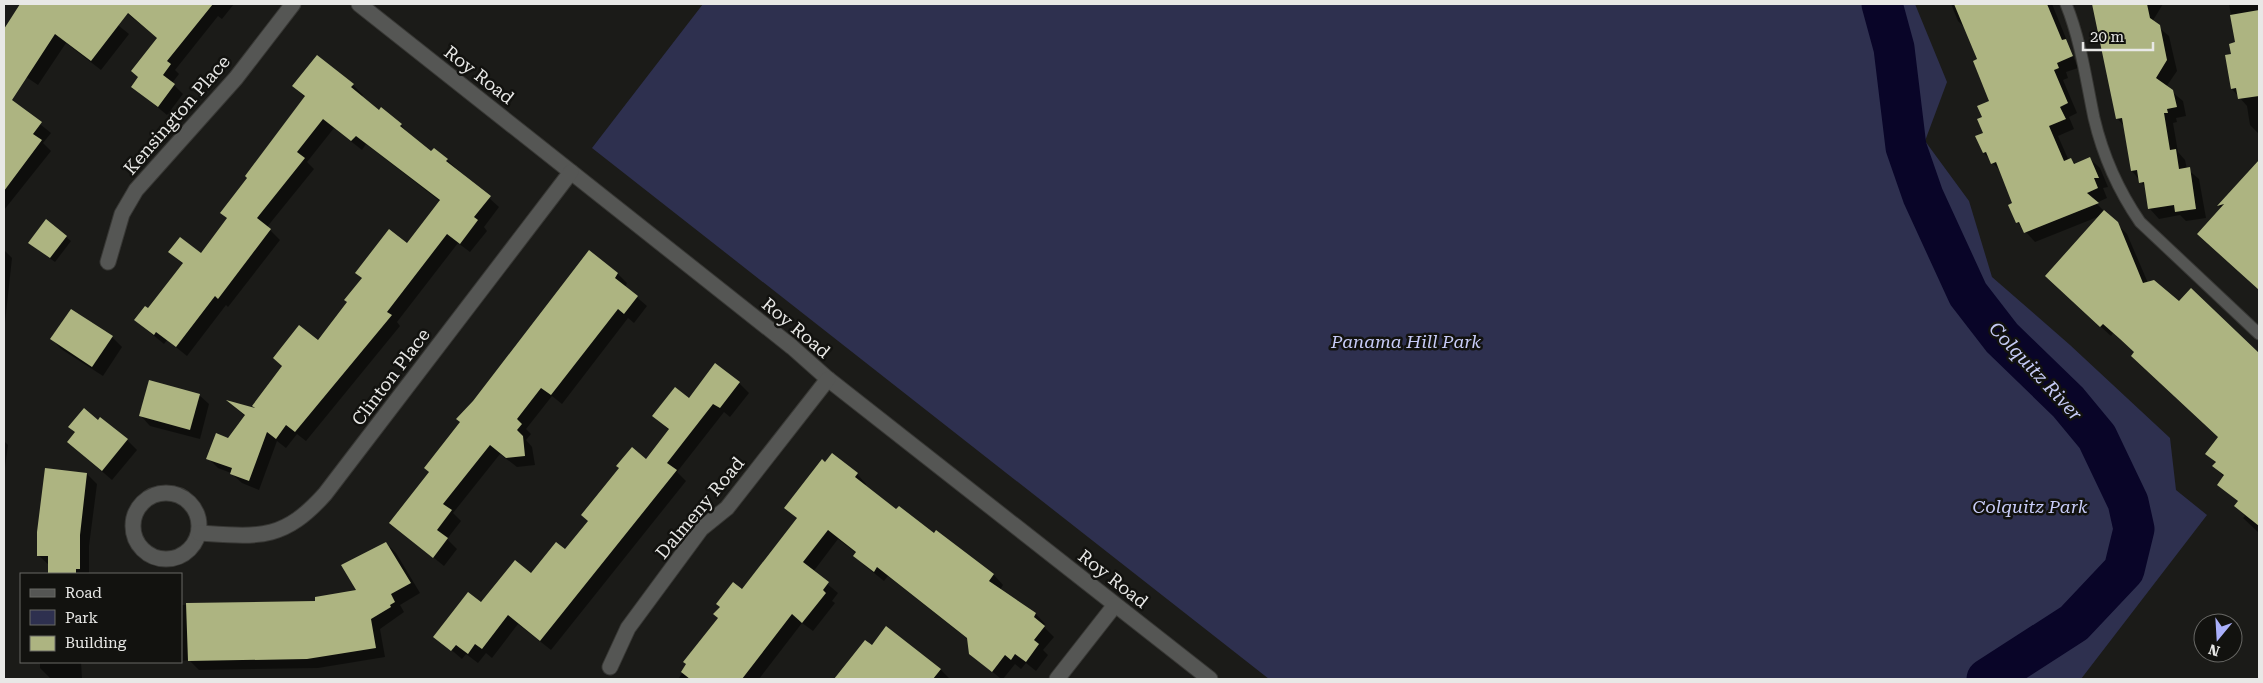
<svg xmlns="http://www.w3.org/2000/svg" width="2263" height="683" font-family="'Roboto Serif',serif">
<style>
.green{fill:#2e304f}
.shadow{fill:#0007}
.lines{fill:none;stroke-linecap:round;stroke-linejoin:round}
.river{stroke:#090528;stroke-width:41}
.building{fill:#adb481}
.lane-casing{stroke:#383835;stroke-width:13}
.street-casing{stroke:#383835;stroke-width:17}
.lane{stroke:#555654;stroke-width:11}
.street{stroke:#555654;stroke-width:15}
.labels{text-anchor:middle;stroke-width:5;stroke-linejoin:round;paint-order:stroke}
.street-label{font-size:18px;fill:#e8e8e6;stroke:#12120f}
.park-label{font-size:18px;font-style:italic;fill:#c8ccf8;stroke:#12120f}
.water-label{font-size:19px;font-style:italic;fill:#c5caf5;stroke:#12120f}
</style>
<rect width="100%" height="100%" fill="#1b1b18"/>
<path class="green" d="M703,4h1212l32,78 -22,59 44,60 23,76 78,68 100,93 6,52 31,25 -126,164h-812l-677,-531z"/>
<g class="shadow">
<path d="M18,4h74l37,30 -28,36 -35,-27 -28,42 -34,-23v-31l16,-25z"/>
<path d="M122,4h112l-12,15 -4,-3 -43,54 4,4 -7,9 11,11 -16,21 -34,-28 6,-9 19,-40 -29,-23 -8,-9z"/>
<path d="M1951,4h101l26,64 -12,4 2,6 -5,2 14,33 -8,4 5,12 -16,7 11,25 2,-1 5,4 14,-5 10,9 8,19 -5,1 4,10 -11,5 31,31 21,49 31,20 12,-13 68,65v9l-7,8 -1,9 8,6v146l-16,-15 2,-2 -9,-10 3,-4 -21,-17 6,-8 -10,-11 2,-3 -9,-9 13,-16 -84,-85 -23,-20 -2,3 -55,-50 44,-70 -65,26 -18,-20 -4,-18 -12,-32 -17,-19 -1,-35 8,-17 -25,-72 -8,-8z"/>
<path d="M2093,4h70l-11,18 17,14 8,35 -11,16 17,14 3,15 -10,2 1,4 -4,1 5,29 7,8 2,9 12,10 7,39 -20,3 -6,-6 -21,4 -9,-10 -4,-21 -14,-17 -8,-45 -7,-8z"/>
<path d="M2229,4h30v130l-9,-9 -3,-19 -15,-17v-34l4,-12z"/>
<path d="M353,85l10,10 -2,2 18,15 22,13 9,10 22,18 2,-3 13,10 52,47 -15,20 3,4 -17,21 -12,-9 -61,79 3,4 -94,115 -9,-7 -11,14 -9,-7 -18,49 -17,-7 -11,-10 -13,-5 -10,-10 20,-19 17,-23 -15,-13 28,7 91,-107 14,-24 -7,-6 51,-28 34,-43 -75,-58 -4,6 -28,-22 -27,34 7,7 -47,58 13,13 -52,67 -2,-2 -39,51 -20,-16 -3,4 -29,-24 13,-10 35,-46 -13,-12 31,2 27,-35 -6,-6 84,-115 -13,-12z"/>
<path d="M4,95l47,38 -8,10 8,8 -47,59z"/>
<path d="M2252,169l7,6v115l-50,-47 13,-34 -3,-3z"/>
<path d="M66,237l5,4 -16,21 -20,-15z"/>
<path d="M4,250l8,8 -8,74z"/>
<path d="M589,252l29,22 9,9 -2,4 22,19 -13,17 -6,-5 -66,86 -10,-8 -26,33 5,5 -5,6 6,7 3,18 -18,2 -17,-13 -47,59 8,8 -14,18 10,10 -13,17 -53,-43 39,-51 44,-70z"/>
<path d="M112,337l10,10 -19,29 -42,-27 -9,-10z"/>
<path d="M739,383l10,10 -19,24 -6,-5 -47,60 9,9 -135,169 -33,-26 -26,34 -6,-5 -8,10 -12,-9 -4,5 -27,-23 130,-85 82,-90 23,-30 -16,-15 35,-16z"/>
<path d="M199,395l10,9 -9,35 -50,-13 -9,-10z"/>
<path d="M98,422l29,18 10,10 -25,30 -44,-38z"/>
<path d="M4,441l4,4 -4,30z"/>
<path d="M87,474l10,10 -8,62v28h-40v-9l-11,-10z"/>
<path d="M857,474l9,10 -1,2 31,25 38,23 2,-2 58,43 9,10 -3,5 36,24 9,10 -2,2 11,11 -11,13 5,5 -12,16 -10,-8 -5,6 -6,-5 -12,15h-2l-31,-26 -1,-13 -81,-64 -4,5 -20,-16 -9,-10 1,-2 -18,-14 -25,33 25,21 -6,8 3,2 -22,28 -11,-8 -43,56h-81l64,-89 56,-71 -12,-11z"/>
<path d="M386,543l10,10 24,40 -20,12 4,7 -24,17 5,28 -67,11 -119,2 -10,-10 -8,1v-56l136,-3 41,-11z"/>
<path d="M865,642l7,5 68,22 10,10h-114z"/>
<path d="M40,662h41l1,16h-32l-10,-10z"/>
</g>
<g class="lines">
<path class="river" d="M1882,4l12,44 12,99 17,49 45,98 34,44 66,64 29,35 31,65 6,27 -10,41 -50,53 -87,56"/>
</g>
<g class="building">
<path d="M20,4h193l-46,57 4,3 -8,11 12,9 -17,23 -27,-20 7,-10 -7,-6 26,-33 -29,-25 -37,48 -36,-27 -43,66 30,22 -9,12 9,6 -38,51v-162z"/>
<path d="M1954,4h93l15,36 4,-1 7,17 -16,7 2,5 -5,2 14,33 -8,4 6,12 -17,7 15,35 7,-3 3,6 16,-7 9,21h-5l4,10 -11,5 12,10 -75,30 -5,-11 -3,1 -8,-18 4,-2 -16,-41 -5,2 -5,-12 -3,1 -8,-17 8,-3 -6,-14 5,-2 -5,-11 12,-5 -16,-40 4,-2z"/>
<path d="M2092,4h55l3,14 10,7 7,35 -11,18 17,12 4,17 -10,2 1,4h-4l6,37 6,-1 3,20 11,-2 6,42 -21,3 -1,-7 -26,4 -4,-27 -5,1 -2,-13 -6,1 -9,-53 -6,1z"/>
<path d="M2259,10v86l-21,3 -2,-11 -5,1 -6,-34 6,-1 -2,-10 6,-2 -5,-27z"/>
<path d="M317,55l37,29 -3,3 28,23 2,-3 21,17 -2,2 31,25 3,-3 14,11 -2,2 45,35 -17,21 4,3 -18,24 -13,-10 -60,78 5,3 -97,117 -9,-7 -10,14 -9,-7 -18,49 -19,-7 2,-6 -26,-9 10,-26 12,5 17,-23 -19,-15 29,8 -3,-2 30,-40 -9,-8 26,-33 19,15 29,-38 -3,-2 18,-22 -7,-5 34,-44 18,14 33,-43 -84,-64 -5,5 -28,-22 -26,33 8,6 -48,60 14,11 -53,70 -3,-3 -39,51 -20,-15 -2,3 -20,-15 11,-14 3,2 35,-45 -15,-11 12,-15 21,16 26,-35 -7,-5 27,-35 -2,-2 60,-80 -13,-10z"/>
<path d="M2259,160v130l-62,-56 27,-30 -7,2z"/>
<path d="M2104,210l14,12 25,61 11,-3 25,21 12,-13 68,65v173l-25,-20 4,-5 -21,-16 7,-10 -12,-9 4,-4 -11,-8 13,-17 -87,-81 3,-4 -14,-13 -17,-15 -3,3 -55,-51z"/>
<path d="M46,219l21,17 -17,22 -22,-15z"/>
<path d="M589,250l29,23 -3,5 23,18 -14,18 -6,-5 -67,86 -10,-7 -24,31 5,5 -5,6 6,6 2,20 -19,2 -16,-13 -47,59 9,6 -15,20 11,8 -15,20 -44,-35 40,-51 -5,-4 36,-46 -4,-3 17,-18z"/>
<path d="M71,309l42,27 -21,31 -42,-28z"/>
<path d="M715,363l25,19 -20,26 -7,-4 -46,59 10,7 -137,171 -32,-26 -26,34 -7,-5 -7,10 -12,-9 -5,6 -18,-14 35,-45 13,10 34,-42 16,13 25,-31 9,7 23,-28 -7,-6 38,-47 -3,-2 16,-19 14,12 23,-30 -17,-13 23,-29 14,11z"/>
<path d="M149,380l51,14 -10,36 -51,-14z"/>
<path d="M84,408l14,12 2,-3 28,22 -26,32 -35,-29 8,-10 -7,-5z"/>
<path d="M832,453l26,20 -3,4 41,32 3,-3 35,27 2,-3 58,44 -5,7 47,32 -2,4 11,9 -11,14 5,4 -13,18 -11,-8 -4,6 -6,-5 -13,17 -23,-18 -2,-16 -90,-71 -3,5 -21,-16 3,-4 -28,-22 -25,32 26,20 -6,8 3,3 -24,30 -10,-9 -50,65h-52l-9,-7 5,-8 -3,-2 35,-44 -5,-4 7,-7 -4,-3 17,-22 9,7 55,-71 -13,-10 38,-49 3,3z"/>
<path d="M45,468l42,5 -7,62v34h-4v5h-28v-18h-11v-24z"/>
<path d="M386,542l25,41 -20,11 4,8 -5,3 1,2 -20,12 5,29 -69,11 -119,2 -2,-58 129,-2v-4l41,-7 -15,-25z"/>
<path d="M886,626l55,43 -8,10h-99l31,-39 7,5z"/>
</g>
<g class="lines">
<g class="lane-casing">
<path id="lane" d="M2066,4c15,37 20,76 28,114 9,38 24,72 46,104l119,112"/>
</g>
<g class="street-casing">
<g id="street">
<path d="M359,4l433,343 36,32 382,300"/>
<path d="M108,262l14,-48 14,-24 100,-112 57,-74"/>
<circle cx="166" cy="526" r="33"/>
<path d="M199,533c60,4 84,8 126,-39l246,-322"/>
<path d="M610,667l18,-39 73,-99 26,-21 101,-129"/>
<path d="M1057,679l58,-74"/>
</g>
</g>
<use href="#lane" class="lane"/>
<use href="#street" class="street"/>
</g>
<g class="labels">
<g class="street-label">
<text transform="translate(479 75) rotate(38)" y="6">Roy Road</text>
<text transform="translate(177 115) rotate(-49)" y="6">Kensington Place</text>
<text transform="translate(796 328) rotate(40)" y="6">Roy Road</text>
<text transform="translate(391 377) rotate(-53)" y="6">Clinton Place</text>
<text transform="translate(700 508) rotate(-50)" y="6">Dalmeny Road</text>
<text transform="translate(1113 579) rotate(38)" y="6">Roy Road</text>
</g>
<g class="park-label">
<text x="1406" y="348">Panama Hill Park</text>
<text x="2030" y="513">Colquitz Park</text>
</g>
<g class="water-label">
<text transform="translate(2036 371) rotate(47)" y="7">Colquitz River</text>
</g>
</g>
<rect width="2263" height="683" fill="none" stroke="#e8e8e6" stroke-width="10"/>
<rect x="20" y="573" width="162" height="90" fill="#12120f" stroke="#686865"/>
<rect x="30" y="589" width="25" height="8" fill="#555654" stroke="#686865"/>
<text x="65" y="598" font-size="15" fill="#e8e8e6">Road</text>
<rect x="30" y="610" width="25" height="15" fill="#2e304f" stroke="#686865"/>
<text x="65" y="623" font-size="15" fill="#e8e8e6">Park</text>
<rect x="30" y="636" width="25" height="15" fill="#adb481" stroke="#686865"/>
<text x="65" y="648" font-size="15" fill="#e8e8e6">Building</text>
<g transform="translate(2218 638) rotate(198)"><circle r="24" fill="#12120f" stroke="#686865"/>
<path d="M0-4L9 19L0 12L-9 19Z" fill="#aab0fb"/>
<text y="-8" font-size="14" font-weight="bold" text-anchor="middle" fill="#e8e8e6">N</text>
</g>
<path d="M2083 42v8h70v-8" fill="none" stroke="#e8e8e6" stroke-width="2.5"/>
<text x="2090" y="42" font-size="15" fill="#e8e8e6" stroke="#12120f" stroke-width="4" paint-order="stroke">20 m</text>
</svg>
